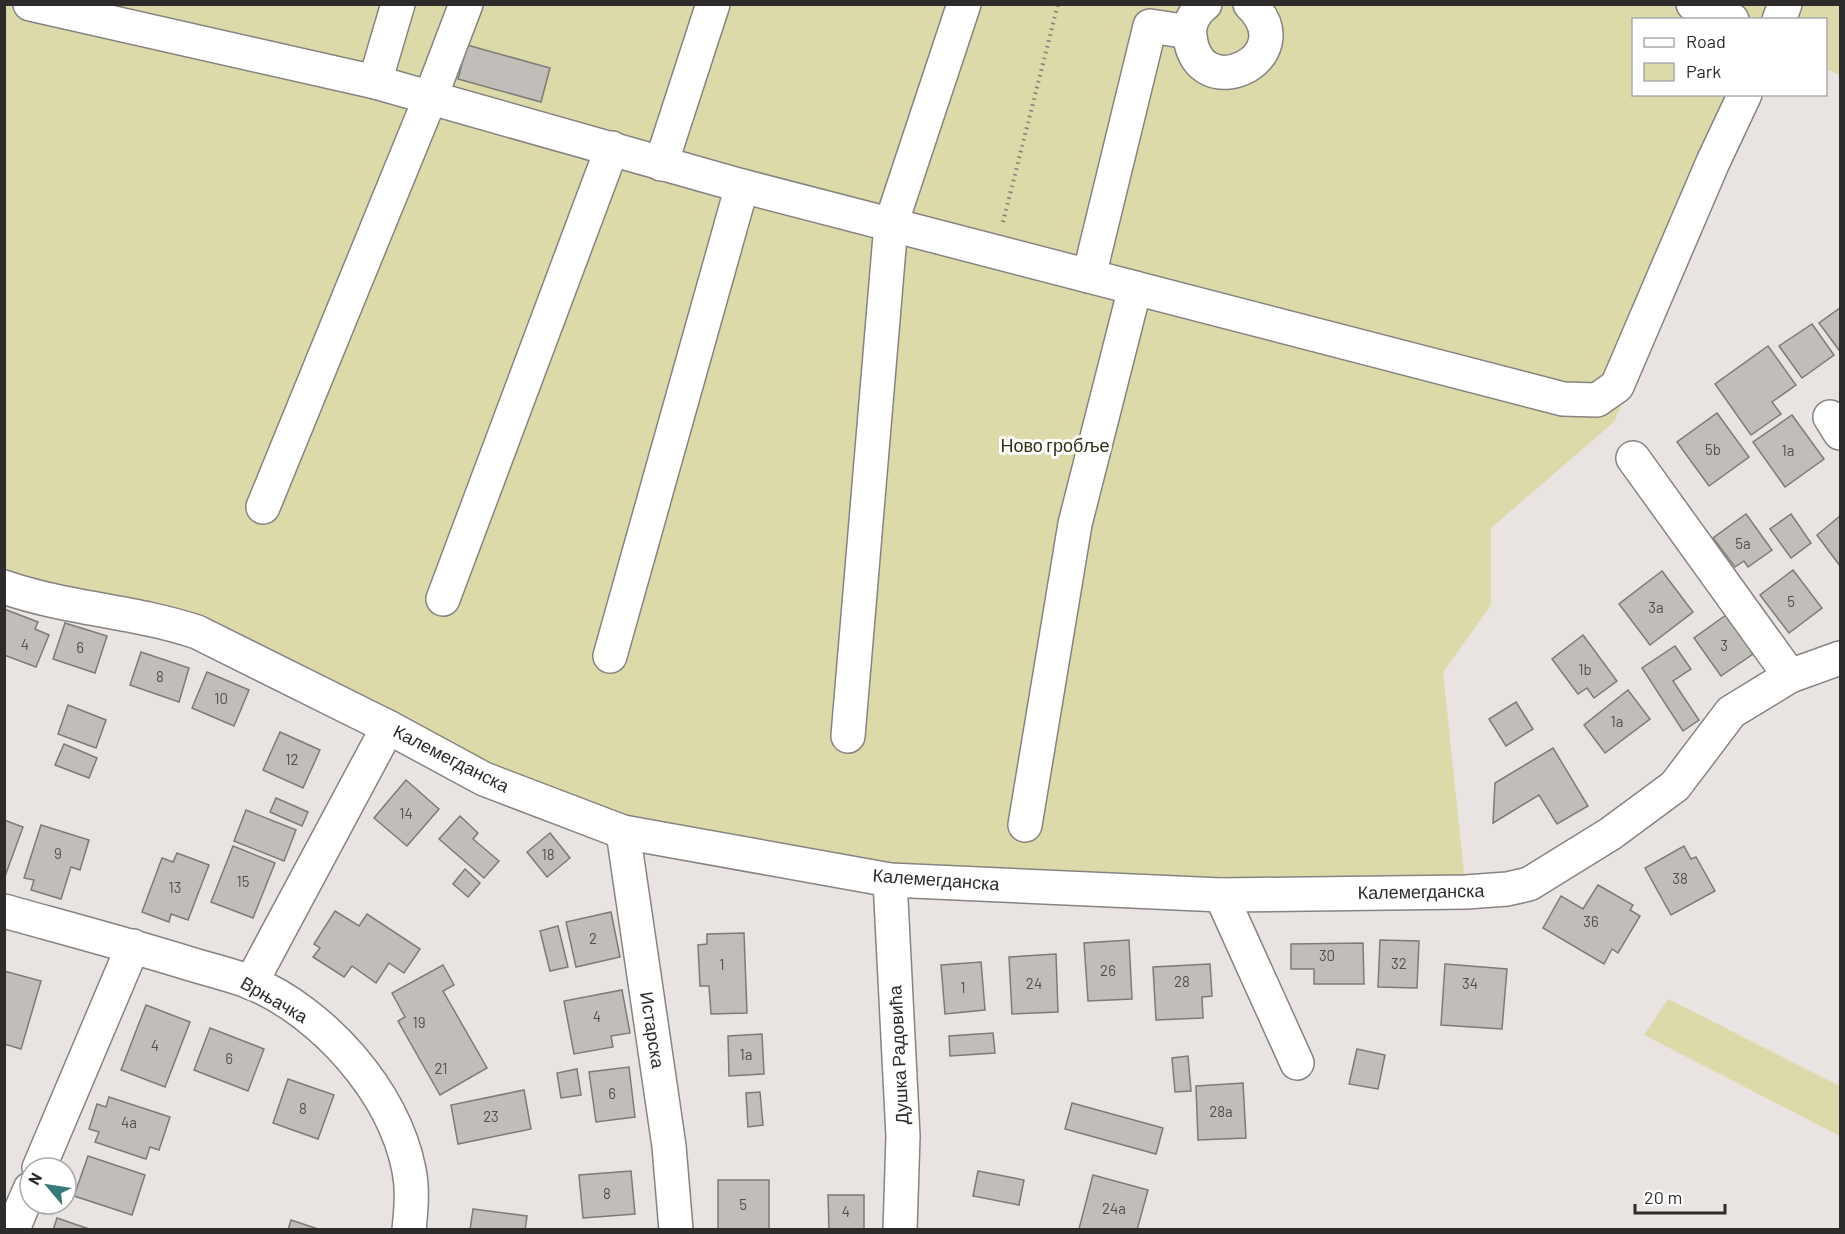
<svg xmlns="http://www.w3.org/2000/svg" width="1845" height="1234" font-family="Barlow,sans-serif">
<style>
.green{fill:#dbdaa8}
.building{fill:#c1beba;stroke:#7d7a77;stroke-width:1.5}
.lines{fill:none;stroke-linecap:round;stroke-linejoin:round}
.minor-casing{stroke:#878381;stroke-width:36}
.path{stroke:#827f7e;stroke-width:4;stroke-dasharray:1.5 4.5;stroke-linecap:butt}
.minor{stroke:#fff;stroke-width:33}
.labels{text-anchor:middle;stroke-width:6;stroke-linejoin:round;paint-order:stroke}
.number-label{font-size:15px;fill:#52504f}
.park-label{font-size:18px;fill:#323113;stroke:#fff}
.street-label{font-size:18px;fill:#2d2c2b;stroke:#fff}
</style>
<rect width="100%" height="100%" fill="#e9e4e2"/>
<g class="green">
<path d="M1840,4v71l-14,-6v-49h-192v74l120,1 -140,327 -123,106v77l-48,67 23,220 -576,-12 -267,-48 -426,-200 -192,-45 -1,-582z"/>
<path d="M1668,999l172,87v50l-196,-101z"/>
</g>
<g class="building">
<path d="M467,45l83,23 -9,34 -83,-23z"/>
<path d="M1840,308v41l-1,1 -20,-27z"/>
<path d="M1812,324l22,31 -32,23 -23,-32z"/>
<path d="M1768,346l28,39 -24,17 9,12 -30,21 -36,-51z"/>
<path d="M1717,413l32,44 -40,29 -32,-44z"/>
<path d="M1792,415l32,44 -39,28 -32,-45z"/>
<path d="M1746,514l26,36 -24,17 -4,-6 -9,6 -22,-29z"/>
<path d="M1791,514l20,29 -20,15 -21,-29z"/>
<path d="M1840,516v50l-23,-31z"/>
<path d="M1793,570l29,38 -33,25 -29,-38z"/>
<path d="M1662,571l31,41 -43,33 -31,-41z"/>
<path d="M4,609l34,13 -3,7 14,6 -13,32 -32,-12z"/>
<path d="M1726,615l27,39 -32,22 -27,-38z"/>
<path d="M65,623l42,13 -12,37 -42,-14z"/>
<path d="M1583,635l34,46 -23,17 -7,-10 -9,6 -26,-35z"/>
<path d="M1675,646l16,23 -18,12 26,39 -16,11 -41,-63z"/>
<path d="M141,652l48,16 -10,34 -49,-17z"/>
<path d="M207,672l42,18 -15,36 -42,-18z"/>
<path d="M1628,690l22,29 -45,34 -21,-28z"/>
<path d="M1516,702l17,27 -27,17 -17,-27z"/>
<path d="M68,705l38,15 -10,28 -38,-14z"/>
<path d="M280,732l40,18 -17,38 -40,-18z"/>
<path d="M64,744l33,14 -8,20 -34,-13z"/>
<path d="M1553,748l35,58 -31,18 -18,-29 -46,28 2,-40z"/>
<path d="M406,780l33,29 -32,37 -33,-28z"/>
<path d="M276,798l32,14 -6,14 -32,-14z"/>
<path d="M246,810l50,20 -12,31 -50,-20z"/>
<path d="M460,816l18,17 -5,6 26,22 -15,17 -45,-39z"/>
<path d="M4,820l19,7 -19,52z"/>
<path d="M41,825l48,15 -9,30 -9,-3 -10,32 -30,-9 3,-10 -10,-2z"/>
<path d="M550,833l20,25 -23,19 -20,-25z"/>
<path d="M233,846l42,17 -22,55 -42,-16z"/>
<path d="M1684,846l7,13 5,-2 19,34 -44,24 -26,-47z"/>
<path d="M177,853l32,12 -21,55 -17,-6 -2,8 -27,-10 20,-54 11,4z"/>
<path d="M465,869l15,14 -12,14 -15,-13z"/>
<path d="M1598,885l35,20 -3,5 10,6 -22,37 -6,-4 -8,15 -61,-36 18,-32 22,13z"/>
<path d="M335,911l24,15 8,-12 53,35 -16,24 -15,-10 -13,20 -24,-17 -8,11 -31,-20 7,-9 -6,-4z"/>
<path d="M611,912l9,45 -44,10 -10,-45z"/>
<path d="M558,926l10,41 -18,4 -10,-40z"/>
<path d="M744,933l3,80 -36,1 -2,-28h-9l-2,-41 9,-1v-10z"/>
<path d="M1129,940l3,59 -44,2 -4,-58z"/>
<path d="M1380,940l39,1 -2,47 -39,-1z"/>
<path d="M1363,943l1,41h-50v-15h-23v-25z"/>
<path d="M1056,954l2,58 -46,2 -3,-57z"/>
<path d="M981,962l4,48 -40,4 -4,-49z"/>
<path d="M1210,964l2,32 -10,1 1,21 -47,2 -3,-53z"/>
<path d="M1445,964l62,5 -5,60 -61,-4z"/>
<path d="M443,965l11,20 -11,6 44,77 -47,27 -42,-74 7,-4 -13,-24z"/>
<path d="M4,971l37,10 -20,68 -17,-5z"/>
<path d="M622,990l8,43 -19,3 2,11 -39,7 -10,-53z"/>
<path d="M146,1005l44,17 -25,65 -44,-17z"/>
<path d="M210,1028l54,21 -16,42 -54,-21z"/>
<path d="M993,1033l2,20 -45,3 -1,-20z"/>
<path d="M762,1034l2,40 -35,2 -1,-40z"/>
<path d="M1357,1049l28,6 -7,34 -29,-5z"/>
<path d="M1188,1056l3,35 -16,1 -3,-34z"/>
<path d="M629,1067l6,50 -39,5 -7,-50z"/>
<path d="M577,1069l4,26 -20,3 -4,-25z"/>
<path d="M288,1079l46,16 -16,44 -45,-16z"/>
<path d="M1243,1083l3,55 -48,2 -2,-54z"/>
<path d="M524,1090l7,39 -73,15 -7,-39z"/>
<path d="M760,1092l3,33 -15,2 -2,-34z"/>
<path d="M109,1097l61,20 -11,33 -9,-3 -4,12 -51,-17 4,-10 -10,-3 8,-25 9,3z"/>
<path d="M1072,1103l91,25 -7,26 -91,-25z"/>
<path d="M88,1156l57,19 -13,40 -58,-19z"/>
<path d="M631,1171l4,43 -52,4 -4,-43z"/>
<path d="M978,1171l46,9 -5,25 -46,-9z"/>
<path d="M1093,1175l55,15 -11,40 -58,-1z"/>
<rect x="718" y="1180" width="51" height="50"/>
<path d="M828,1195h36v35h-35z"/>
<path d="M473,1209l54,7 -2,14h-55z"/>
<path d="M57,1218l35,12h-39z"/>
<path d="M291,1220l30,10h-33z"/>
</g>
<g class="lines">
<g class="minor-casing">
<g id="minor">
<path d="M30,4l345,78 367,104 821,213 34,1 20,-14 96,-224 32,-68"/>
<path d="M1205,4c-10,7 -17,20 -15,32 7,73 116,22 60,-32"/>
<path d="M1693,4l39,16"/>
<path d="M1779,20l6,-16"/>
<path d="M375,82l23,-78"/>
<path d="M661,164l52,-160"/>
<path d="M1089,276l61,-250 39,6"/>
<path d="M1830,417l10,16"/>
<path d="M1633,458l157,218"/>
<path d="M263,507l168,-411 35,-92"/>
<path d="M4,587c63,22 130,24 193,45l191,95 96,52 139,53 267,48 331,15 245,-3 41,-3 22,-5 81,-50 65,-48 56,-74 59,-36 50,-18"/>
<path d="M443,599l169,-451"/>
<path d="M610,656l132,-470"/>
<path d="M848,736l43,-512 73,-220"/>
<path d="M1025,825l50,-301 60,-236"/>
<path d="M623,832l46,314 7,84"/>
<path d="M890,880l13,256 -3,94"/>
<path d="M1221,895l76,168"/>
<path d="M4,911c61,17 121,33 180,51 22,7 45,12 66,20 73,30 144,110 159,188 4,20 2,40 0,60"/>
<path d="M251,983l137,-256"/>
<path d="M39,1168l94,-222"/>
<path d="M15,1224l15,-35"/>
</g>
</g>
<path class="path" d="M1003,222l55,-218"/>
<use href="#minor" class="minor"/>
</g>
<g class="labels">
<g class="number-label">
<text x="1713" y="455">5b</text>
<text x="1788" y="456">1a</text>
<text x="1743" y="549">5a</text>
<text x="1791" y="607">5</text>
<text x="1656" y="613">3a</text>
<text x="25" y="650">4</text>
<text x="1724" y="651">3</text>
<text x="80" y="653">6</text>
<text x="1585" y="675">1b</text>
<text x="160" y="682">8</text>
<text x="221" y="704">10</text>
<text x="1617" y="727">1a</text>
<text x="292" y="765">12</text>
<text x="406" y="819">14</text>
<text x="58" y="859">9</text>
<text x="548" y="860">18</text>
<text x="1680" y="884">38</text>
<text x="243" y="887">15</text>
<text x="175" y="893">13</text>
<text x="1591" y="927">36</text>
<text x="593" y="944">2</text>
<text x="1327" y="961">30</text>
<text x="1399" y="969">32</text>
<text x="722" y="970">1</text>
<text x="1108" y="976">26</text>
<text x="1182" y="987">28</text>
<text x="1034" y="989">24</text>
<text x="1470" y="989">34</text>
<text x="963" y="993">1</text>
<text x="597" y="1022">4</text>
<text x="419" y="1028">19</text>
<text x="155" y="1051">4</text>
<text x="746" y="1060">1a</text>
<text x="229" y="1064">6</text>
<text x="441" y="1074">21</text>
<text x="612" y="1099">6</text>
<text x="303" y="1114">8</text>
<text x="1221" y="1117">28a</text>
<text x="491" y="1122">23</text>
<text x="129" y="1128">4a</text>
<text x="607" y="1199">8</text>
<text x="743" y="1210">5</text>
<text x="1114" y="1214">24a</text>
<text x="846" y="1217">4</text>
</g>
<g class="park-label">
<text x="1055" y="452">Ново гробље</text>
</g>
<g class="street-label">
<text transform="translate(451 759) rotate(27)" y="6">Калемегданска</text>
<text transform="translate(936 880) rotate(4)" y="6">Калемегданска</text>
<text transform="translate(1421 892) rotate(-1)" y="6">Калемегданска</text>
<text transform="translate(274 1000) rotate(30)" y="6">Врњачка</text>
<text transform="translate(652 1030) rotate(81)" y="6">Истарска</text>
<text transform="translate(899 1055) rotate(-93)" y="6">Душка Радовића</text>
</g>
</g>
<rect width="1845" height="1234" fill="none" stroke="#2d2c2b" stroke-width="12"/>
<rect x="1632" y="18" width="195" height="78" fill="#ffffff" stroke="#ababaa" stroke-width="1.5"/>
<rect x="1644" y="38" width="30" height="9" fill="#ffffff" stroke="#ababaa" stroke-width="1.5"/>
<text x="1686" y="48" font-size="18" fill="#2d2c2b">Road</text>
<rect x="1644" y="63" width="30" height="18" fill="#dbdaa8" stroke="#ababaa" stroke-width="1.5"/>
<text x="1686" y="78" font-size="18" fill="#2d2c2b">Park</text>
<g transform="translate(48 1186) rotate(299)"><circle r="28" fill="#ffffff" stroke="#ababaa" stroke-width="1.5"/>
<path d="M0-4.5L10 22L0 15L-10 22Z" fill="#337c7b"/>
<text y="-9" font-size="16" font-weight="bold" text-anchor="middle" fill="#2d2c2b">N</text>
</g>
<path d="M1635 1204v9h90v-9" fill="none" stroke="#2d2c2b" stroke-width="3"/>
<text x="1644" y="1204" font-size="18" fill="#2d2c2b" stroke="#ffffff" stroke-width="4.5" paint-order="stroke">20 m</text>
</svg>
